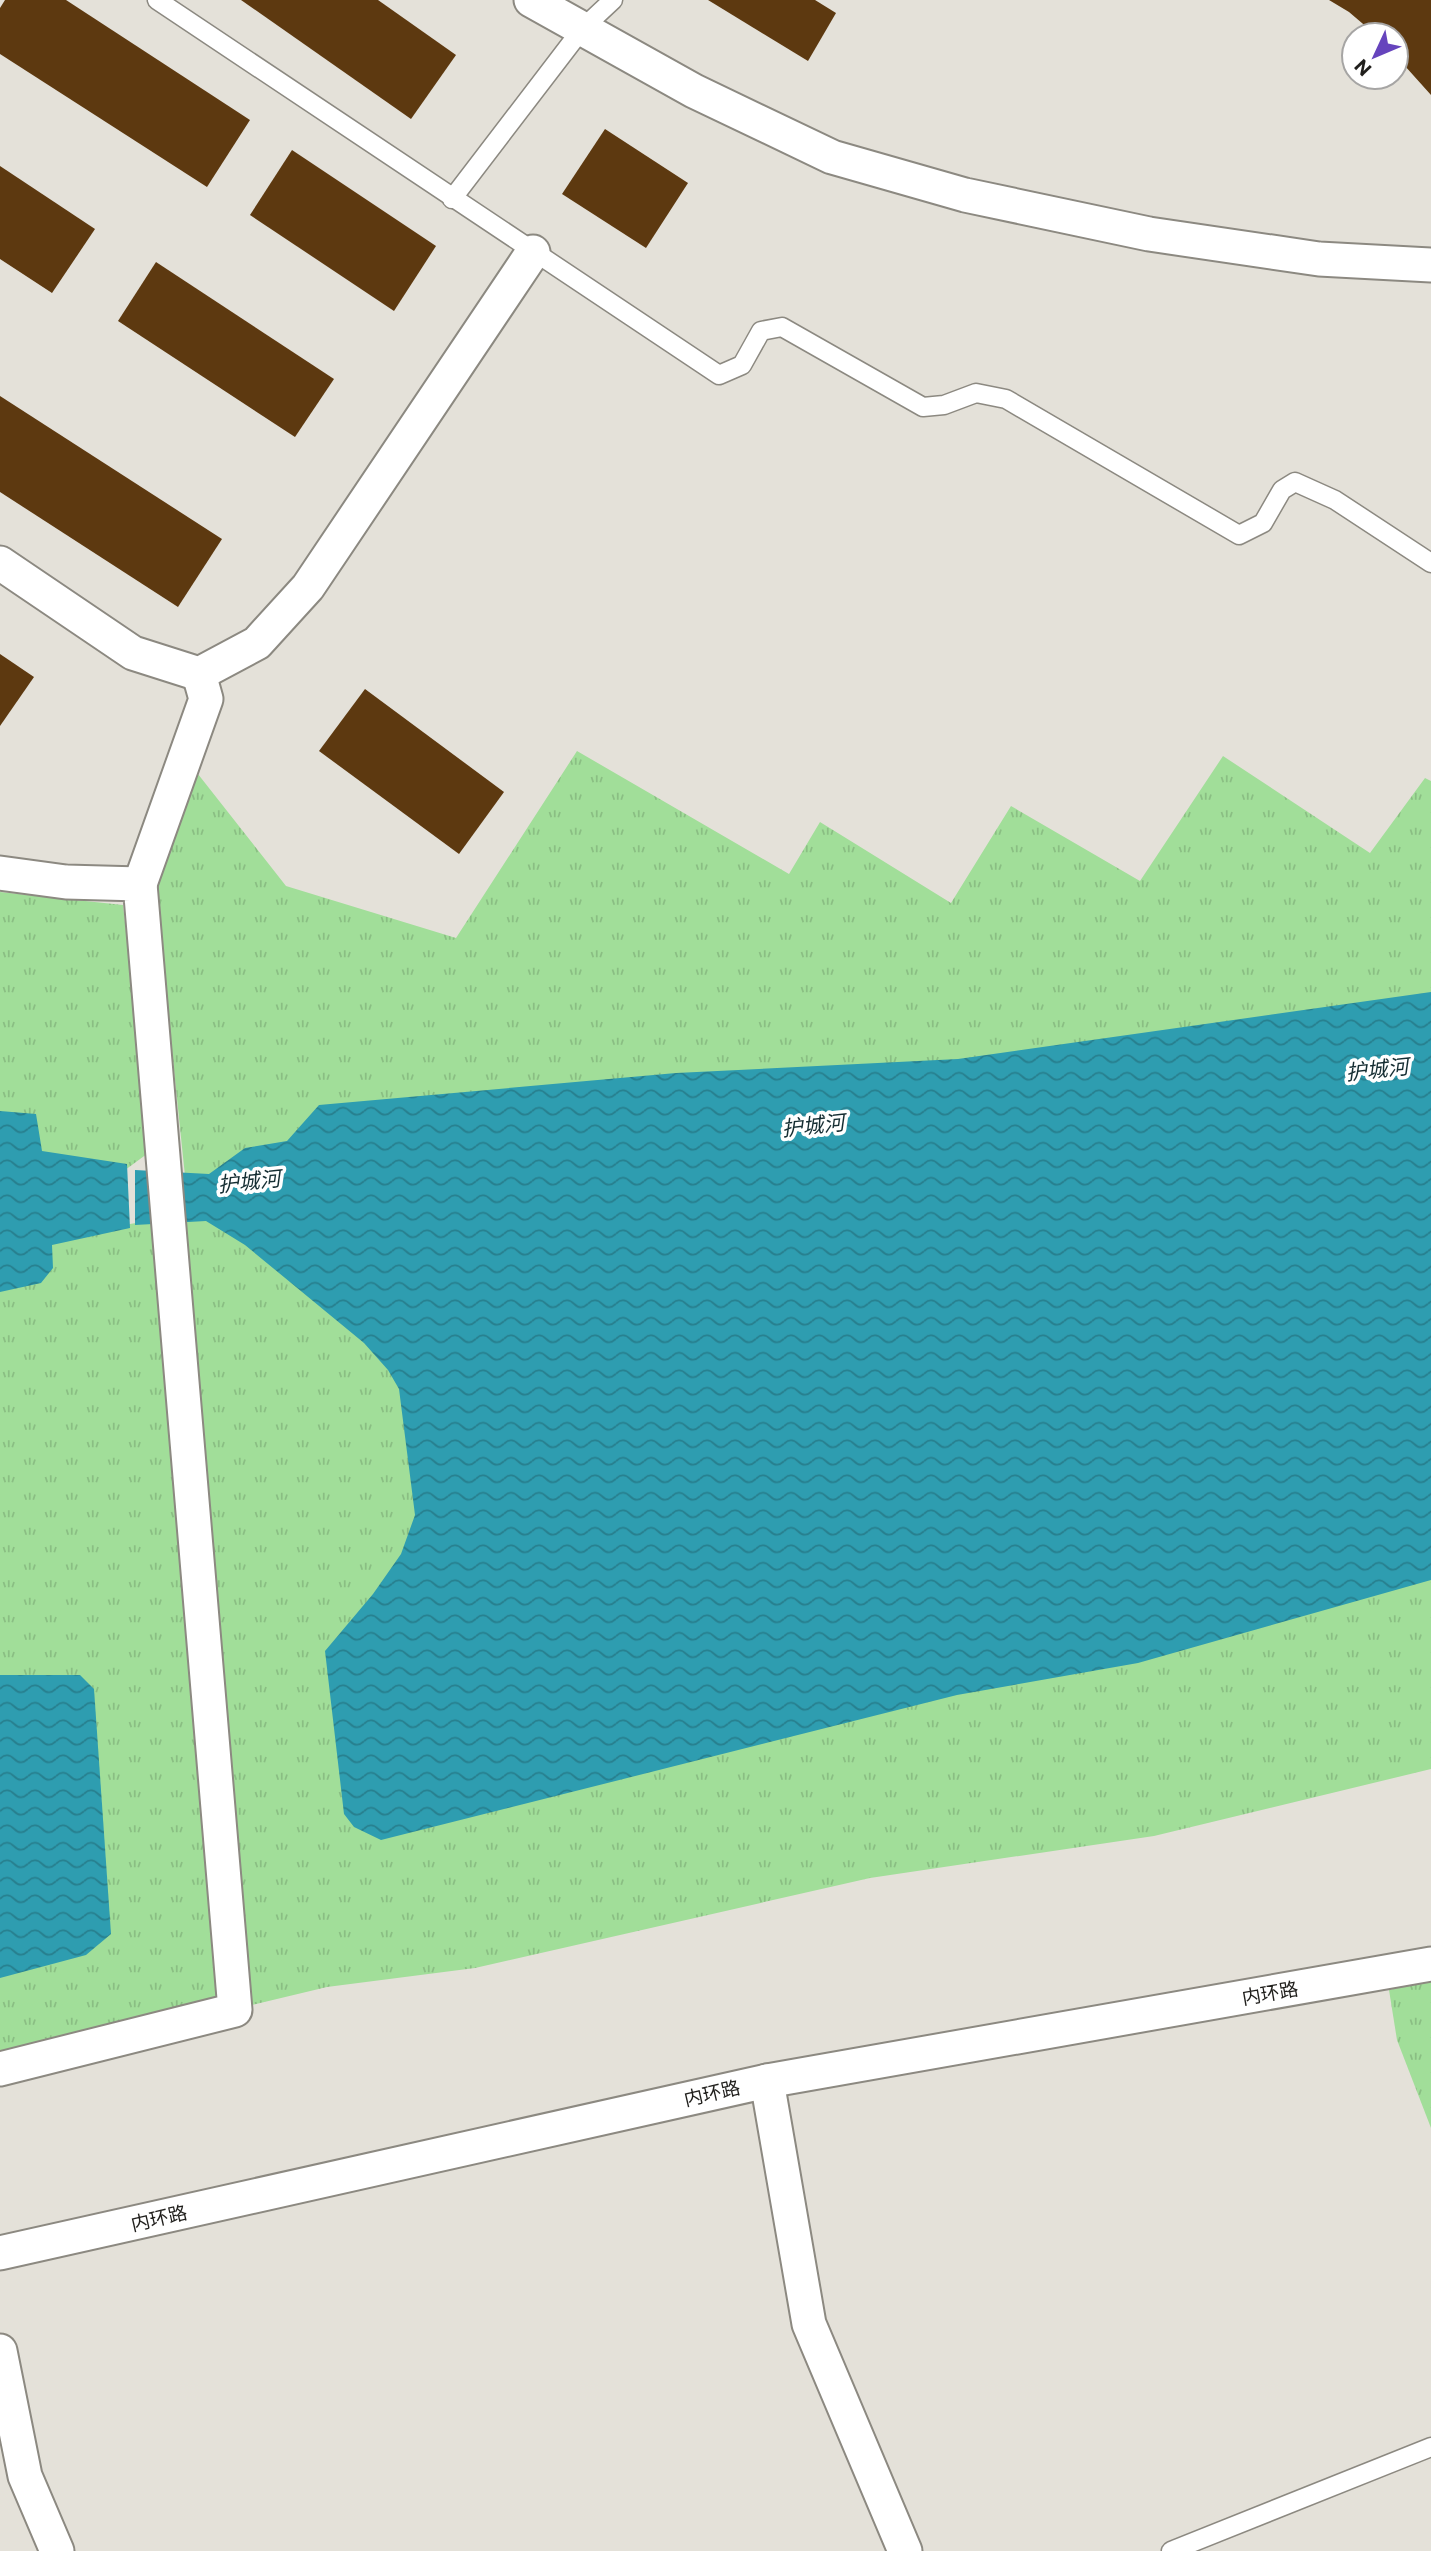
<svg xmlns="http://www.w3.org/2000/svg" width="1431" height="2551" font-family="Commissioner,'Noto Sans SC',sans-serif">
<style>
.park{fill:url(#park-tufts)}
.water{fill:url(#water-waves)}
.building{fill:#5d3910}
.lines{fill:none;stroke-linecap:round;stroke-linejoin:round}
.service-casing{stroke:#8c8981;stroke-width:21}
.minor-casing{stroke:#8c8981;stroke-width:37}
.service{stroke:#fff;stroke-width:18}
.minor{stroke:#fff;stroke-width:33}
.labels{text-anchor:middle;stroke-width:7;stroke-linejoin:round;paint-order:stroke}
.street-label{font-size:19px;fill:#201f1c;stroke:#fff}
.water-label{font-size:21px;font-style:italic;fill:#162e33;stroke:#fff}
</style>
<defs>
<pattern id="park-tufts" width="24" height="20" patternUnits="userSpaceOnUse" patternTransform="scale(1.75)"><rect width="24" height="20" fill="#a1de99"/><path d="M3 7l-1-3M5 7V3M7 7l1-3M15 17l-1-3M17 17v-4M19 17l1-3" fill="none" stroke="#8abe83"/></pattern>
<pattern id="water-waves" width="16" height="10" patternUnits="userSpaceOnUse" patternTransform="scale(1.75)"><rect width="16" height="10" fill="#2e9db0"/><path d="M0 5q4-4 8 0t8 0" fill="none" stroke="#277f8e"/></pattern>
</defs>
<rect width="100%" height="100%" fill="#e4e1d9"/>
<g class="park">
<path d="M577,751l212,123 31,-52 131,81 60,-97 129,75 83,-125 147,97 55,-75 6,3v223l-1143,143 -79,30 -24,-1 -29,-280 3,-31 35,-96 92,117 170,52z"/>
<path d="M0,892l123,13 28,246 -30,22 -87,-18 -34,-36z"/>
<path d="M208,1211l1223,358v200l-277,67 -284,42 -395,90 -148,19 -327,78v-782l46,-45z"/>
<path d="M1431,1980v148l-34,-88 -8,-50z"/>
</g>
<g class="water">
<path d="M1431,992v588l-293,83 -181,32 -576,145 -27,-13 -10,-13 -19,-163 48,-57 28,-40 14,-39 -16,-126 -11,-19 -24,-27 -119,-98 -39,-24 -71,4v-55l74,4 36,-26 42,-7 32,-36 357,-32 282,-14z"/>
<path d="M0,1111l36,3 6,37 85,13 3,64 -78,17 1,23 -12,15 -41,9z"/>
<path d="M0,1675h80l14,14 17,245 -25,21 -86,23z"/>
</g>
<g class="building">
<path d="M5,0h61l184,120 -43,67 -207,-133v-46z"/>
<path d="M241,0h137l78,55 -45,64z"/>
<path d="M708,0h107l21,13 -28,48z"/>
<path d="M1329,0h102v95l-35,-39v-21h-20l-27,-23z"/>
<path d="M605,129l83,54 -42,65 -84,-54z"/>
<path d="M292,150l144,96 -42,65 -144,-96z"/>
<path d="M0,166l95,63 -43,64 -52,-34z"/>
<path d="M156,262l178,117 -39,58 -177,-116z"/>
<path d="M0,396l222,143 -44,68 -178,-115z"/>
<path d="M0,654l34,23 -34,49z"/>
<path d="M365,689l139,103 -45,62 -140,-103z"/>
</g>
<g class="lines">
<g class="service-casing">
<g id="service">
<path d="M157,0l562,375 23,-10 19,-34 21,-4 141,80 21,-2 32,-12 30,6 233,136 24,-12 19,-33 13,-8 40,18 96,63"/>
<path d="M452,199l130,-170 31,-29"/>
<path d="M1171,2551l260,-104"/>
</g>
</g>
<g class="minor-casing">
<g id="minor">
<path d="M531,0l163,91 138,66 133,38 184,39 170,25 112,6"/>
<path d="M0,563l133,90 66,21 58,-31 51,-56 225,-335"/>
<path d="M0,873l66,9 74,2 95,1126 -235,59"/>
<path d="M140,884l66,-185 -7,-25"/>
<path d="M767,2081l42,243 96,227"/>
<path d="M0,2253l767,-172 664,-117"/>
<path d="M0,2351l25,125 32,75"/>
</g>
</g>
<use href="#service" class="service"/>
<use href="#minor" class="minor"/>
</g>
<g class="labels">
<g class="street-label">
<text transform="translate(1270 1993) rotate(-10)" y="7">内环路</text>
<text transform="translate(712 2093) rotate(-13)" y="7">内环路</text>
<text transform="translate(159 2218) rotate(-13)" y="7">内环路</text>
</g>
<g class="water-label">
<text transform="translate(1377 1070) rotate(-6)" y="7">护城河</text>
<text transform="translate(813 1126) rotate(-6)" y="7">护城河</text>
<text transform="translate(249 1182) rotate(-6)" y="7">护城河</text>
</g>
</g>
<g transform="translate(1375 56) rotate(226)"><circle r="33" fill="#ffffff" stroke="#a6a5a4" stroke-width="2"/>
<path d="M0-5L12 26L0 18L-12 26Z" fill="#6644bd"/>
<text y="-10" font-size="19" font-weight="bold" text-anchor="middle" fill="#201f1c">N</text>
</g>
</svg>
